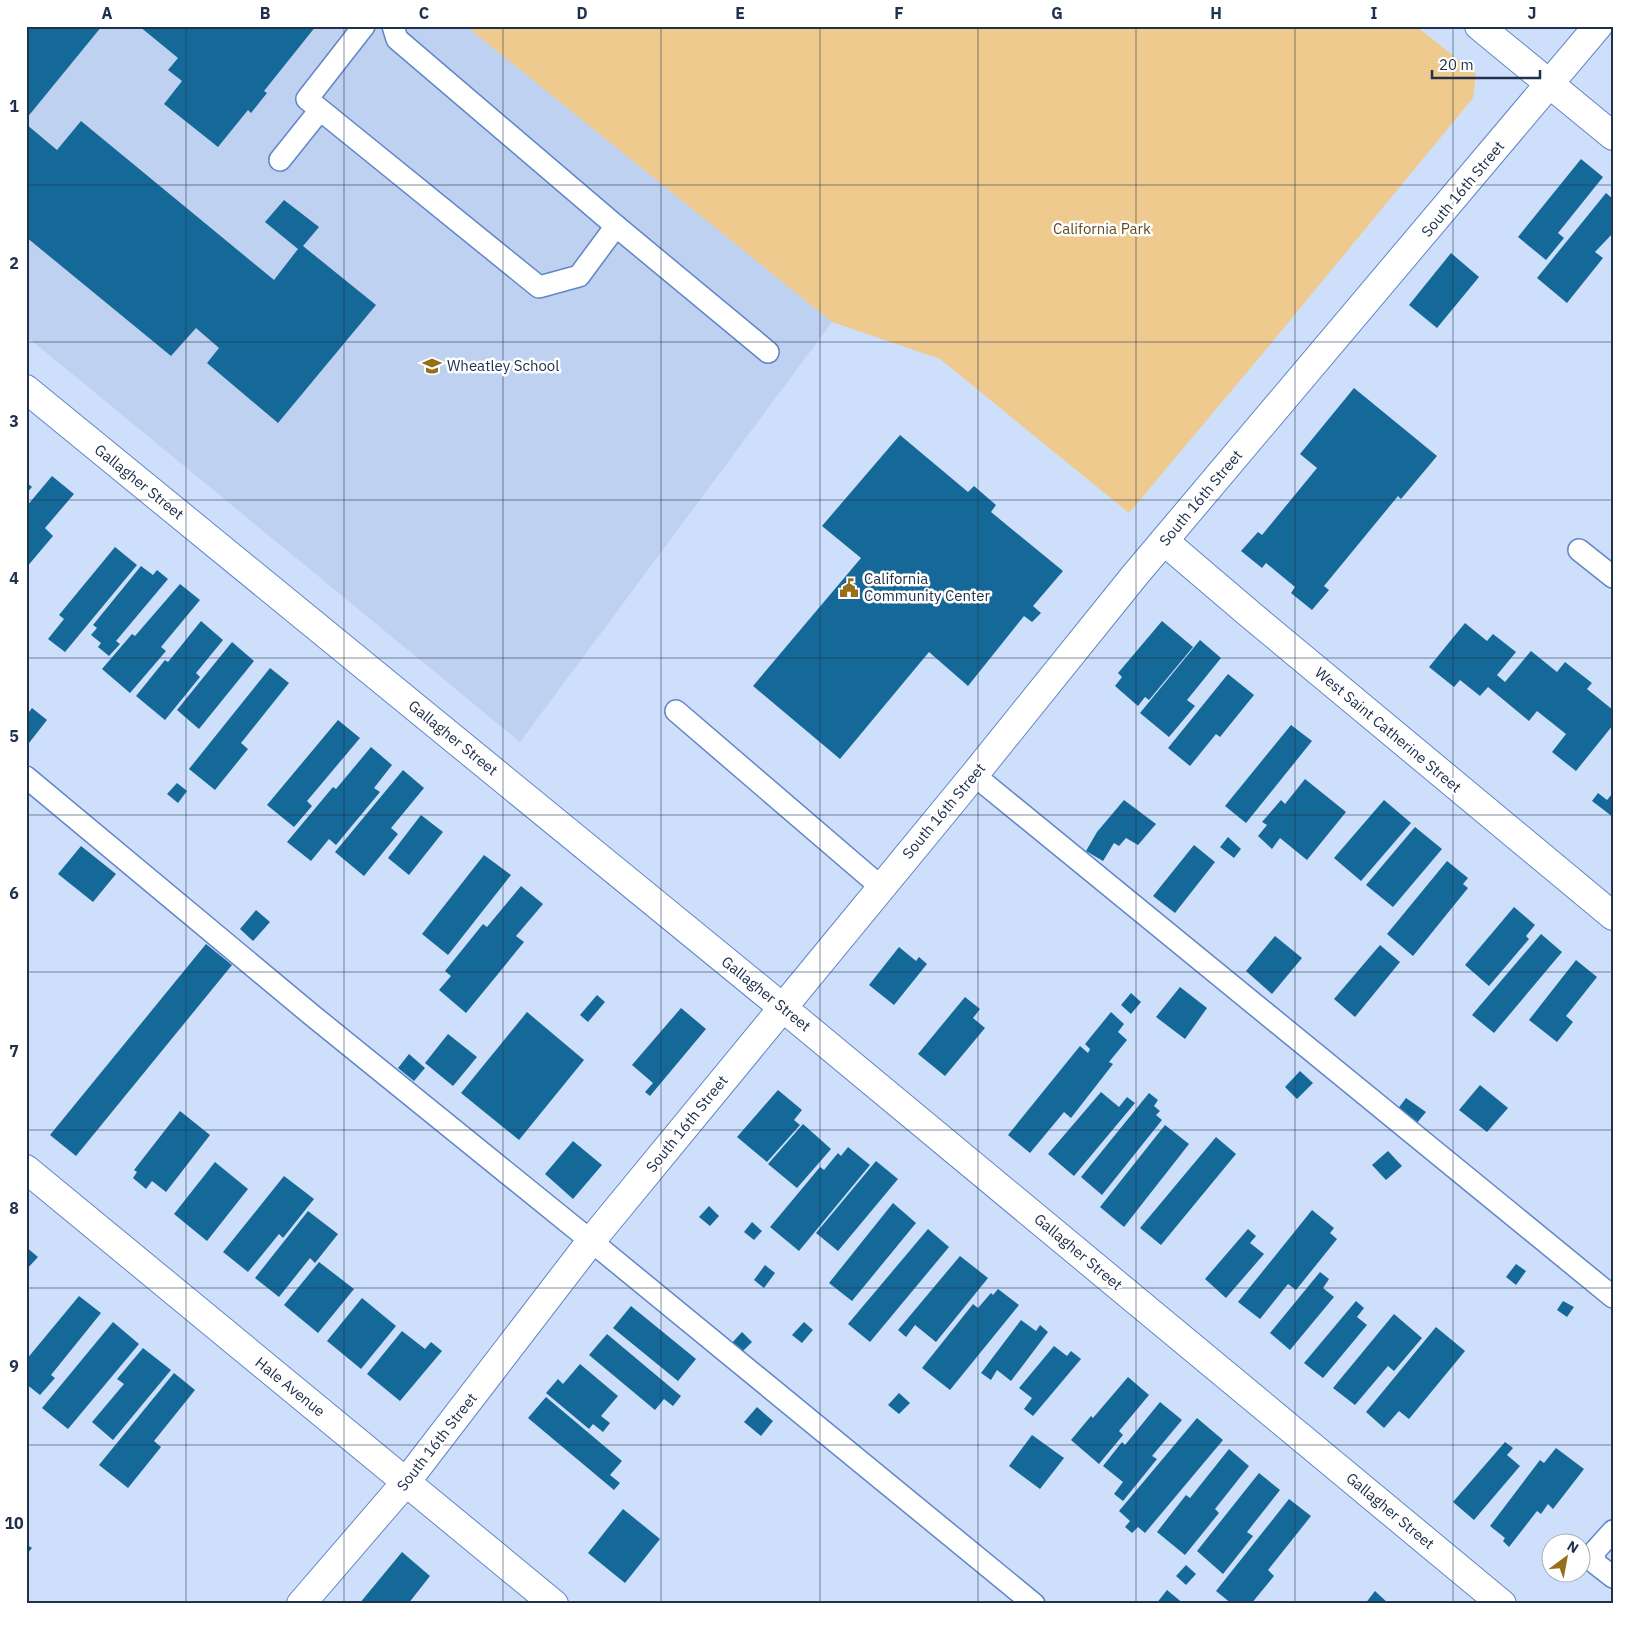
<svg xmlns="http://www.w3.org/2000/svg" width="1639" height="1630" font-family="'IBM Plex Sans',sans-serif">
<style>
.built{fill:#bed1f0}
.green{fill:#eeca8e}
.building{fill:#156999}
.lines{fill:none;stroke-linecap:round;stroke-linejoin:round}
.service-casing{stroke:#6086c7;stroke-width:24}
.minor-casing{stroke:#6086c7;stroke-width:30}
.service{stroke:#fff;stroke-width:21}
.minor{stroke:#fff;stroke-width:28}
.grid{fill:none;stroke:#20314c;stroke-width:1;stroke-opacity:0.55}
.labels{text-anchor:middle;stroke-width:5;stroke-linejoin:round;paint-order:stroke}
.street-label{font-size:15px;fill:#20314c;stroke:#fff}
.park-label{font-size:15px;fill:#644b1e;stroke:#fff}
.poi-label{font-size:15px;fill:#20314c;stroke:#fff;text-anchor:start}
.neatline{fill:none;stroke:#20314c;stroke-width:2}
.grid-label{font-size:16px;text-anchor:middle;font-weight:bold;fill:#20314c}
</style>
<rect width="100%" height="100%" fill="#cedffb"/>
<path class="built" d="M26,26h440l366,296 -312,420 -494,-406z"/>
<path class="green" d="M466,26h950l60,48 -3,24 -204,248 -140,167 -189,-154 -108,-37z"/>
<g class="building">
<path d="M26,26h76l-76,93z"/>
<path d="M139,26h177l-52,65 3,2 -16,20 -3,-3 -30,37 -54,-43 18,-23 -14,-11 10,-12z"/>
<path d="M81,121l193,159 24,-31 -33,-27 19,-22 35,27 -16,19 73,59 -98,118 -71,-60 12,-15 -23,-20 -25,28 -145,-119v-113l31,26z"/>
<path d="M1581,159l22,18 -45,56 6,5 -18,22 -28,-23z"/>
<path d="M1606,193l7,6v34l-18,19 8,6 -36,45 -30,-25z"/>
<path d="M1451,253l28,24 -42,51 -28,-23z"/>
<path d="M1354,388l83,68 -36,43 -3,-3 -74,90 5,4 -17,20 -21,-17 4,-6 -29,-24 -4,5 -21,-17 17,-19 4,3 55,-67 -17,-14z"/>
<path d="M900,435l68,57 6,-6 22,19 -5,7 72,59 -30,35 8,7 -9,9 -8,-6 -56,70 -39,-34 -89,107 -87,-73 108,-128 -39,-32z"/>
<path d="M52,476l22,18 -29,34 8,8 -27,32v-61z"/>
<path d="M26,482l6,5 -6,7z"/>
<path d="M115,547l22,18 -72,87 -17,-13 16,-20 -5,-4z"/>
<path d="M141,566l12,9 4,-5 11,9 -52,62 4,3 -11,12 -11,-9 3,-4 -10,-8 6,-7 -4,-3z"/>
<path d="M180,584l20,16 -39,47 5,4 -36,42 -28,-24 30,-35 3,2z"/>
<path d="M201,621l22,19 -27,33 4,4 -35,43 -29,-24 29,-36 3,2z"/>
<path d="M1162,621l31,26 -44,53 -4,-3 -7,9 -23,-20 7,-9 -4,-4z"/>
<path d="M1465,623l22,18 6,-7 23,18 -19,23 8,7 26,-31 26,21 8,-10 27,21 -5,6 26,21v15l-37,46 -24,-19 14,-18 -29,-23 -8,10 -41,-34 -8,9 -20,-16 -6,7 -25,-20z"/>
<path d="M1200,640l21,18 -34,42 8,6 -26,31 -29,-24z"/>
<path d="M232,642l22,19 -55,68 -22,-19z"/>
<path d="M270,668l19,15 -48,60 7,6 -33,41 -26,-21z"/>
<path d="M1228,674l26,21 -34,42 -4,-3 -26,32 -22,-18z"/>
<path d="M32,708l15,12 -18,23 -3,-3v-24z"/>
<path d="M338,720l22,18 -53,63 5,5 -18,21 -27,-22z"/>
<path d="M1291,725l21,16 -66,82 -21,-17z"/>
<path d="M371,747l21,18 -18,23 6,4 -44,53 -7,-6 -18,22 -24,-19 46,-55 3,2z"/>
<path d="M403,770l21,18 -33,40 7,6 -34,42 -29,-24z"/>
<path d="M1305,779l41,33 -39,48 -27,-22 -8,11 -14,-13 9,-11 -5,-3 19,-22 4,4z"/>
<path d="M177,783l10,8 -9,12 -11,-9z"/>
<path d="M1598,793l9,7 6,-7v24l-21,-16z"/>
<path d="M1124,800l32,24 -18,21 -12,-7 -7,8 -5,-3 -11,18 -17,-10 11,-19z"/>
<path d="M1384,800l27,23 -50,58 -27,-23z"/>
<path d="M421,815l22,17 -34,43 -21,-17z"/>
<path d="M1415,827l27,22 -49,58 -27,-22z"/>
<path d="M1228,837l13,12 -7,9 -14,-11z"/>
<path d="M1194,845l21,17 -40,51 -22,-17z"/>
<path d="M81,846l35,28 -23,28 -35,-28z"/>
<path d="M484,855l27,20 -63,80 -26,-21z"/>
<path d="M1447,861l21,17 -5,6 5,4 -55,68 -26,-22z"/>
<path d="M521,886l22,18 -27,32 8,6 -58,71 -27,-23 12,-14 -6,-5 38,-47 4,3z"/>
<path d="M1514,907l21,18 -9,11 3,3 -40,47 -24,-21z"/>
<path d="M256,910l14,12 -17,19 -13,-12z"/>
<path d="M1541,934l21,18 -68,81 -22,-18z"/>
<path d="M1275,936l27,22 -30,36 -26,-23z"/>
<path d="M206,944l26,21 -156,191 -26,-21z"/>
<path d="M1380,945l20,17 -45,55 -21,-18z"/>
<path d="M899,947l17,14 3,-4 8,7 -33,41 -25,-20z"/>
<path d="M1576,960l21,17 -31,39 7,6 -16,20 -28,-22z"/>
<path d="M1180,987l27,21 -22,31 -29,-22z"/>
<path d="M1131,993l10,9 -10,12 -10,-9z"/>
<path d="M597,995l8,7 -17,20 -8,-7z"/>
<path d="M965,997l15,12 -7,9 12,10 -40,48 -27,-22z"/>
<path d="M681,1008l25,21 -56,67 -5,-4 8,-9 -21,-18z"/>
<path d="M527,1012l57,48 -65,80 -58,-47z"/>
<path d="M1111,1012l13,12 -6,8 9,8 -18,22 4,2 -42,54 -7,-6 -34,41 -22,-18 72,-89 8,7 2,-4 -5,-5z"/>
<path d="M448,1034l29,23 -24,29 -28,-23z"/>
<path d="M409,1054l16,14 -11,13 -16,-13z"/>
<path d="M1300,1071l13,12 -16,16 -12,-12z"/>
<path d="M1480,1085l28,23 -21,24 -28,-22z"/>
<path d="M778,1090l24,20 -8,10 6,5 -33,37 -30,-25z"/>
<path d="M1101,1092l18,15 8,-10 8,6 -61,73 -26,-22z"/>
<path d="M1149,1093l9,7 -4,6 6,5 -4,4 6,5 -60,75 -21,-18z"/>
<path d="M1406,1098l20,14 -10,12 -19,-14z"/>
<path d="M180,1111l30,24 -44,57 -14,-11 -6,8 -13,-11 4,-6 -3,-2z"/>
<path d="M803,1124l28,25 -34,39 -29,-24z"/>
<path d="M1165,1125l24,19 -65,83 -24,-20z"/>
<path d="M1216,1137l20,17 -75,91 -21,-17z"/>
<path d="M573,1141l29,24 -29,34 -28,-25z"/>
<path d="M848,1147l22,18 -71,86 -29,-24 50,-60 4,3 14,-17 3,3z"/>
<path d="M1388,1151l14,15 -16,14 -14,-15z"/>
<path d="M876,1161l22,18 -60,72 -22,-18z"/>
<path d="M215,1162l33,27 -41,52 -33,-27z"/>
<path d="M284,1176l30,23 -31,39 -4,-4 -31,38 -25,-20z"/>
<path d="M893,1203l23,20 -64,78 -23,-18z"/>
<path d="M709,1206l10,10 -9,10 -11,-9z"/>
<path d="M1312,1210l22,18 -4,5 7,6 -41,51 -8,-6 -28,35 -22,-17z"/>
<path d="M308,1211l30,23 -23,29 -5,-5 -31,39 -24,-19z"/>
<path d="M752,1222l10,9 -8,9 -10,-8z"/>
<path d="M928,1229l21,18 -79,95 -22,-18z"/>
<path d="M1248,1229l8,7 -6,7 14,11 -38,44 -21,-19z"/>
<path d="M26,1247l12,10 -12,13z"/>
<path d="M960,1256l28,22 -52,64 -21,-17 -9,12 -8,-7z"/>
<path d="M319,1262l35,27 -36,44 -34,-28z"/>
<path d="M1516,1264l10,7 -10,14 -10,-8z"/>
<path d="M765,1265l10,8 -11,15 -10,-8z"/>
<path d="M1320,1272l9,7 -6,9 11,9 -44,53 -20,-17z"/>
<path d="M998,1289l21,16 -69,85 -28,-22 51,-64 5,4 13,-15 2,2z"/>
<path d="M79,1296l22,17 -50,62 4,3 -15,17 -14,-11v-24z"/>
<path d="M362,1298l34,28 -35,43 -34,-28z"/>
<path d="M1356,1301l8,7 -7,9 10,8 -44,53 -19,-15z"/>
<path d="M1563,1301l11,6 -7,10 -10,-7z"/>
<path d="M631,1306l65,53 -18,22 -65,-53z"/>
<path d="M1394,1314l28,24 -28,33 -6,-5 -33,39 -22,-17z"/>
<path d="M1021,1320l15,11 4,-6 8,7 -37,49 -14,-11 -6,10 -10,-7z"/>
<path d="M113,1322l26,22 -71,85 -26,-21z"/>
<path d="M804,1322l9,8 -11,13 -10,-8z"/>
<path d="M1436,1327l29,24 -56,68 -10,-8 -15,17 -18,-16z"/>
<path d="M402,1331l23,18 6,-7 11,9 -42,50 -33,-27z"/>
<path d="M742,1332l10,10 -12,12 -10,-9z"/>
<path d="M607,1334l74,62 -8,10 -9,-7 -9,11 -66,-55z"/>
<path d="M1054,1346l13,10 4,-5 10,8 -48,57 -9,-7 8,-11 -13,-10z"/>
<path d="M143,1348l28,22 -58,70 -21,-18 32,-38 -7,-5z"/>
<path d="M580,1364l38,32 -17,20 9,7 -7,9 -10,-8 -4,5 -43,-36 12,-14 5,5z"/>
<path d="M174,1373l21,17 -41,51 7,6 -33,41 -29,-23z"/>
<path d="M1128,1377l21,18 -30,36 4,4 -24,29 -28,-24 20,-24 2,2z"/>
<path d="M899,1393l11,10 -11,11 -11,-9z"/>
<path d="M546,1397l76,64 -12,14 10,8 -6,7 -86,-72z"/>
<path d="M1160,1402l22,18 -30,36 5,3 -34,42 -9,-7 9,-12 -20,-16 19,-24 3,3z"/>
<path d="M757,1407l16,14 -12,15 -17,-14z"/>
<path d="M1197,1418l26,22 -78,93 -7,-6 -6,6 -7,-6 5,-6 -11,-10z"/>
<path d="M1032,1435l32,23 -24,31 -31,-23z"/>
<path d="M1505,1442l8,6 -6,7 13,11 -46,54 -21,-18z"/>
<path d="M1556,1448l28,21 -31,40 -5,-5 -7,10 -4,-3 -28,36 -6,-6 2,-3 -15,-12 50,-66 4,3z"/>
<path d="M1229,1449l20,17 -34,43 4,4 -34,42 -28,-23 29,-37 4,3z"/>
<path d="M1259,1473l21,17 -33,42 6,4 -30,38 -26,-23z"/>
<path d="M1289,1499l22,17 -43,54 6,6 -23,28h-19l-16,-13z"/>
<path d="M623,1509l37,30 -35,44 -37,-30z"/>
<path d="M26,1544l6,4 -6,7z"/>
<path d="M402,1552l28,24 -22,28h-49z"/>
<path d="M1186,1565l10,9 -10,11 -10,-9z"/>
<path d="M1167,1590l17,14h-28z"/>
<path d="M1375,1591l14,13h-24z"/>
</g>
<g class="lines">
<g class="service-casing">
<g id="service">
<path d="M364,26l-57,73 232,188 40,-11 37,-50"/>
<path d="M393,26l4,13 219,187 152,126"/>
<path d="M280,160l40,-50"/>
<path d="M1579,550l34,27"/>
<path d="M676,711l205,176"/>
<path d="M974,775l639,522"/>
<path d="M26,777l287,239 278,225 443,363"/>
<path d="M1613,1531l-19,21 1,11 18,14"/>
</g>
</g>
<g class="minor-casing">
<g id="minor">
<path d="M1479,26l134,110"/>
<path d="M26,389l756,618 720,597"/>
<path d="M1164,541l88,75 361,300"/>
<path d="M26,1169l528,435"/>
<path d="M301,1604l105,-122 185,-241 383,-466 161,-200 463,-549"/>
</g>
</g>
<use href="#service" class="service"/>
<use href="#minor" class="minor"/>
</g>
<path class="grid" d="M186,26v1578M344,26v1578M503,26v1578M661,26v1578M820,26v1578M978,26v1578M1136,26v1578M1295,26v1578M1453,26v1578M26,185h1587M26,342h1587M26,500h1587M26,658h1587M26,815h1587M26,972h1587M26,1130h1587M26,1288h1587M26,1445h1587"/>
<defs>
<g id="school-bare" transform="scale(1.5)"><path d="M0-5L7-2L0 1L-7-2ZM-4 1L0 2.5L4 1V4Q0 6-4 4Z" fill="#976e1a" stroke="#fff" stroke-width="2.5" paint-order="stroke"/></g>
<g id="civic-bare" transform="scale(1.5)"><path d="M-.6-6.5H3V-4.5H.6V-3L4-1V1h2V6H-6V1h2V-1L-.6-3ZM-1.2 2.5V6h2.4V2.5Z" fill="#976e1a" stroke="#fff" stroke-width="2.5" paint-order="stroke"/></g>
</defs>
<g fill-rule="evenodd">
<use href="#school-bare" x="432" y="366"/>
<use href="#civic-bare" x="849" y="588"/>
</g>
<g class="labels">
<g class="street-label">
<text transform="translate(1463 189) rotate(-50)" y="5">South 16th Street</text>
<text transform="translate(139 482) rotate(39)" y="5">Gallagher Street</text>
<text transform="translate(1201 498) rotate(-50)" y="5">South 16th Street</text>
<text transform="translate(1388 730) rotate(40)" y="5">West Saint Catherine Street</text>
<text transform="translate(453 738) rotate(39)" y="5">Gallagher Street</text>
<text transform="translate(944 811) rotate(-50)" y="5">South 16th Street</text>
<text transform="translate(766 994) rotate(39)" y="5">Gallagher Street</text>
<text transform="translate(687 1124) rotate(-51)" y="5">South 16th Street</text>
<text transform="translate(1078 1252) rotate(40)" y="5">Gallagher Street</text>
<text transform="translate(290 1387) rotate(39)" y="5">Hale Avenue</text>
<text transform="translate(437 1442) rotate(-52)" y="5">South 16th Street</text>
<text transform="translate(1390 1511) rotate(40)" y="5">Gallagher Street</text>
</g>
<g class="park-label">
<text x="1102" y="234">California Park</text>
</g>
<g class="poi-label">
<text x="447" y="371">Wheatley School</text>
<text x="864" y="584">California<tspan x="864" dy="17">Community Center</tspan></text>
</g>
</g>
<rect width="1639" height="1630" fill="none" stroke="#ffffff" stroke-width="55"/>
<g transform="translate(1566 1558) rotate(32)"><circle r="24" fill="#ffffff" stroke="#a6adb7"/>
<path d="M0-4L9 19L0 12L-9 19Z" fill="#976e1a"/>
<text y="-8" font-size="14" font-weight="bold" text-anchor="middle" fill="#20314c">N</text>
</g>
<path d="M1432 70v8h108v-8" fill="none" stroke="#20314c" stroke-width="2.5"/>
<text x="1439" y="70" font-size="15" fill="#20314c" stroke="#ffffff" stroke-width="4" paint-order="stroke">20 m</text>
<rect x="28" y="28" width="1584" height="1574" class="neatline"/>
<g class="grid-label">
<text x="107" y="19">A</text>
<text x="265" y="19">B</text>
<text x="424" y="19">C</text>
<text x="582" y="19">D</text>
<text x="740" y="19">E</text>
<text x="899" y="19">F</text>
<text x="1057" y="19">G</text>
<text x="1216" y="19">H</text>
<text x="1374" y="19">I</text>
<text x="1532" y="19">J</text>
<text x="14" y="112">1</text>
<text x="14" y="269">2</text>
<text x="14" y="427">3</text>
<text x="14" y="584">4</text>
<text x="14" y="742">5</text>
<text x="14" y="899">6</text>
<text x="14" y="1057">7</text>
<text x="14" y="1214">8</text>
<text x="14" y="1372">9</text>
<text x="14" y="1529">10</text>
</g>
</svg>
